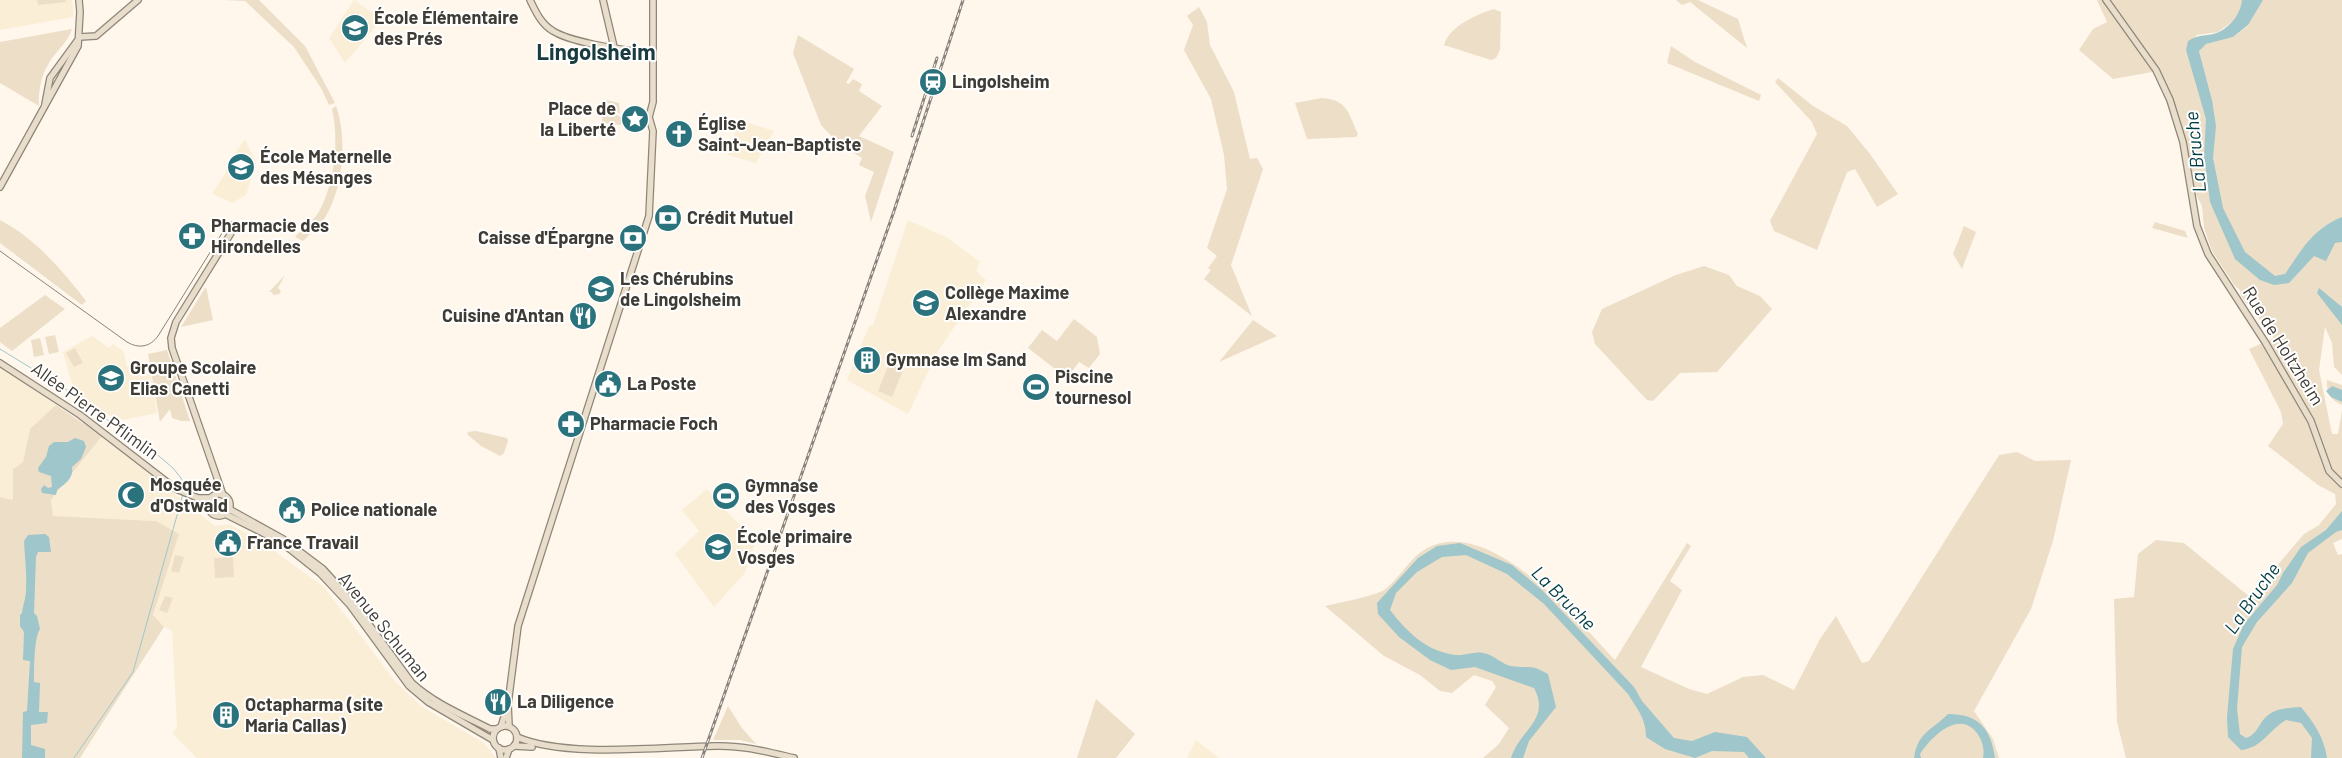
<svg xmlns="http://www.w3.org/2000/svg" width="2342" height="758" font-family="Barlow,sans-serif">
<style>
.built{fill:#fbeed7}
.green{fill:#eddec7;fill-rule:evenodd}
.water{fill:#9fc6ca}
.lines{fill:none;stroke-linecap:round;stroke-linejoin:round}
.stream{stroke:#9fc6ca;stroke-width:1}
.secondary-casing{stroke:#8e8678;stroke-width:8}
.secondary{stroke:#e9decb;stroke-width:5.5}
.tram{stroke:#89837b;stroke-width:1}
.rail-casing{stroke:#89837b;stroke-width:3}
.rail{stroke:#fff;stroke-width:1;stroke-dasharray:4;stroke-linecap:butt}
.labels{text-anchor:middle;stroke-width:4;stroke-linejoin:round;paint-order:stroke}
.poi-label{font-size:18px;font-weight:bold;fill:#3f3b35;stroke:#fff;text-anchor:start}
.street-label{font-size:18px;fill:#3f3b35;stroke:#fff}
.water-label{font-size:19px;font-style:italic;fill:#003d43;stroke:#fff}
.district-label{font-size:22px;font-weight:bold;fill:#1a3c40;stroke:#fff}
</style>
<rect width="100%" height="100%" fill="#fff7eb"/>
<g class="built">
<path d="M0,0h72l2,17 -74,13z"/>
<path d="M354,0l28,19 -37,44 -16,-25z"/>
<path d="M739,120l35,11 -18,32 -28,-8z"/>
<path d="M245,139l11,24 -10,32 -14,8 -20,-9 14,-22 4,-11z"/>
<path d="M908,220l38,17 34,25 -4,9 10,9 -48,71 -30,63 -61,-34 22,-54 4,-1z"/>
<path d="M92,336l17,12 4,-4 11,8 3,15 15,-4 8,6 7,44 -34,7 -14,-5 -24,-15 -13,-16 -9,-32z"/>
<path d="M0,366l56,39 -26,24 -7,33 -10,7v31l-13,-3z"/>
<path d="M102,436l113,90 14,-2 29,15 66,48 71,94 26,25 63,37 12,15h-299l-25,-25 5,-5 -5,-97 -8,-4 -11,-11 25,-82 -22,-13 -103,-5 -2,-15z"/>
<path d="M707,489l15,18 34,33 -11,33 -31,34 -39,-53 24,-23 -17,-21z"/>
<path d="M1196,740l23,18h-32z"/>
</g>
<g class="green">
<path d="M37,0h29v2l-28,3z"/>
<path d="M224,0h35l46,46 30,57 -6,2 -8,-17 -27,-41 -49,-46z"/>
<path d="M1676,0h22l40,19 9,29 -57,-46 -8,3z"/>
<path d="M2097,0h245v375l-8,-8 -2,-24 -7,-16 -6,43 13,64h6l4,-24v129l-9,4 5,12 4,-1v204h-216l-9,-36 -3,-123 20,-2 4,-43 18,-14 28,3 66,54 54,-63 15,-9 17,-21 -1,-10 -17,-9 -50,-39 15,-22 -2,-12 -32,-63 25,-11 -33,-42 -1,-6 -6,-5 -22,-34 -8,-23 -2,-22 -12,-23 -14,-74 -18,-38 -45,8 -34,-29 14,-21 14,-7zM2233,21l15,5 -15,11 -28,7 -6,7 13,49 -26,-50 11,-15 21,-3z"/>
<path d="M1199,7l8,15 3,23 24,47 16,67 7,-1 6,11 -32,96 21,51 -48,-37 7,-9 -3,-2 9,-12 -10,-8 20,-59 -3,-34 -13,-56 -27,-49 9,-25 -6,-9z"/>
<path d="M1494,9l7,3 -1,38 -4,8 -5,2 -47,-15c5,-19 34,-31 50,-36z"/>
<path d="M72,29c-4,12 -12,19 -20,29 -10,14 -14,31 -13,48l-39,-23v-41z"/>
<path d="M798,35l56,34 -8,14 3,1 4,-5 9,5 -3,7 23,15 -23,30 35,16 -23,70 -6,-26 9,-24 -15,-7 3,-7 -24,-15 -17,-18 -28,-72z"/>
<path d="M1671,46l24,16 66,33 -2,6 -92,-38z"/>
<path d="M1778,78l35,28 34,20 23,28 28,40 -21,13 -22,-38 -8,3 -30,78 -43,-19 -4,-10 47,-87 -5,-12 -37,-40z"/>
<path d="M1322,98c26,2 26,15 36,36l-2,3 -49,2 -12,-36z"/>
<path d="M606,100l13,3 1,11 -11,-8z"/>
<path d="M603,103l11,11 7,3v8l-19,-2z"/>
<path d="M336,106c12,32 7,88 -14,116 -6,7 -13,13 -19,19l-8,-4c8,-9 21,-18 26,-29 14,-29 18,-67 11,-99z"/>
<path d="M0,220c36,19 62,50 86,81l-4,4 -82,-62z"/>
<path d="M2155,222l30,9 3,7 -36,-10z"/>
<path d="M1964,226l12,6 -14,37 -9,-15z"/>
<path d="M1704,266l25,9 8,11 23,10 12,13 -55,63 -37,1 -27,28 -6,-1 -52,-56 -3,-12 10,-23 74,-34z"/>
<path d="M285,275l-7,13 3,3 -2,3 -6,1 -1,-3h-3z"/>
<path d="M206,287l7,33 -32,7 24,-39z"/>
<path d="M45,295l20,14 -53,42 -12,-9v-14z"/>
<path d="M1074,319l23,18 3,17 -11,14 -10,-6 -12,16 -39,-30 14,-18 15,11z"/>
<path d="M1253,320l24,16 -58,26z"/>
<path d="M55,335l4,17 -10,2 -4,-17z"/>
<path d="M40,338l4,17 -10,2 -3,-17z"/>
<path d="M75,348l8,15 -9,4 -8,-14z"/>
<path d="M167,350l23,71h-9l-9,-3 -2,-9 -10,13 -12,-68z"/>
<path d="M891,359l14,6 -13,32 -14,-6z"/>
<path d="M2327,380l15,5v20c-12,-5 -16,-12 -15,-25z"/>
<path d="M56,405l46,31 -51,64 2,16 103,5 23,13 -26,81 11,12 -84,131h-80v-261l13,3v-31l10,-7 7,-33z"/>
<path d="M476,431l31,7 1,3 -4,12 -4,3 -19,-10 -14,-12 1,-2z"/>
<path d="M2017,452l18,9 36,-1 -18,81 -22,68 -57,102 19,28 6,19h-516l16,-14 10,-16 -24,-23 11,-18 -4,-6 -18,-6 -22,18 -12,-2 -20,-16 -36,-19 -59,-50c13,-3 50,-10 59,-16 18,-13 27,-37 50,-45 63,-22 143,75 181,115l72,-117 4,3 -21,35 12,9 -41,77 48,22 18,5 36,-17 20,-2 31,15 26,-51 16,-23 26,47 7,-2 130,-206z"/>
<circle cx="219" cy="506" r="7"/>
<path d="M175,555l9,2 -5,16 -8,-2z"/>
<path d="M233,557l1,20 -19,1 -1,-20z"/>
<path d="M165,596l8,2 -6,15 -8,-3z"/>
<path d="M1096,699l39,35 -19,24h-39z"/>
<path d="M728,706l14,22 14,16 -16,-4h-27z"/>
</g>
<g class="water">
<path d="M2242,0h21l-15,25 -15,12 -27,7 -7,7 13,49 4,26 -3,32 10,50 22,44 30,24 10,-2c18,-26 27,-44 57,-57v25l-7,1 -9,18 -12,-5 -25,27 -15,2 -14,-5 -25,-21 -25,-57 -6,-46 2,-37 -20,-69 2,-9c12,-8 20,-4 31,-9 12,-6 22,-19 23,-32z"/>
<path d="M2319,288l23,19v18l-25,-32z"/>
<path d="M2332,386l10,4v12l-11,-5 -5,-6z"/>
<path d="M75,438l9,3 2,6 -5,12 -9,8c2,11 -7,17 -15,23l-1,5 -14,-2 -1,-4 3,-4 4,3 4,-1 -1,-11 -12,-4 -1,-4 8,-11 3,-11 5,-4h14z"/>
<path d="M2342,511v19l-6,2 -28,21 -16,30 -35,39 -15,25 -5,62 3,25 6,4c12,-4 12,-14 21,-22 9,-8 22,-8 34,-9 13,16 23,30 26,51h-16l1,-20 -11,-15 -15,-3c-17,10 -24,28 -45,30l-13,-13 -1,-20 6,-68 11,-25 33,-39 6,-12 18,-26 25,-17z"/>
<path d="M45,534l4,3 2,15h-13l-2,5 -2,56 3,3 3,13c-6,8 -6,41 -6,53l6,1 -1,29h9l-1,11 -16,2v20l14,4v9h-23l1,-46 4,-1 3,-50 -7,-1 1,-28 -4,-6v-11l2,-2c1,-8 4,-16 4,-22 1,-18 -1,-31 -2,-50l4,-6z"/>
<path d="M1460,543l52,22 30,25 92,97 8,14 32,37 18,3 23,-9 32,5 19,21h-17l-5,-6 -32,-1 -17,7 -30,-9 -19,-12c0,-19 -9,-28 -18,-43l-84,-90 -37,-30 -41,-19 -24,2 -25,15 -21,21 -6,17c17,22 37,42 66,45 9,1 18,-4 27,-2 10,1 18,11 28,13 19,3 18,-3 37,8l8,33 -27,34 -6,17h-12c9,-29 40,-38 23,-70l-59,-21 -24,3 -21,-10 -31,-23 -21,-23 -1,-11 41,-45 19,-12z"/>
<path d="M1948,714c31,0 43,15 47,44h-12c2,-9 -1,-18 -6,-25 -18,-24 -46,4 -57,21l1,4h-7c4,-26 17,-27 34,-44z"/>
</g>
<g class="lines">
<g class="stream">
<path d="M0,349l75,46 39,30 21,11 38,32 8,10 2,12"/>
<path d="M74,758l59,-86 50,-178"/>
</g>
<g class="secondary-casing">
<g id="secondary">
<path d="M530,0c6,12 11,24 23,31 21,13 75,19 100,23"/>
<path d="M603,0l11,47"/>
<path d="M2106,0l50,70 14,30 13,42 14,84 11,28 57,88 46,79 18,50 13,13"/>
<path d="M80,37l16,-1 42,-36"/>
<path d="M45,104l5,-26 27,-37"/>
<path d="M0,187l78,-141 2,-34 -1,-12"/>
<path d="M0,363l80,52 96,74 22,9h13"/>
<circle cx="219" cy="505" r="11"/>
<path d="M223,495l-51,-147 -1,-10 5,-16 55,-89 1,-8"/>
<path d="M229,509l54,30 40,30 29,32 60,82c23,21 51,32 78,46h7"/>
<path d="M225,514l56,28 39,31 29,31 60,82 19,16 65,38"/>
<path d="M509,726l-1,-22 10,-78 131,-410 4,-85 -4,-14 4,-15v-102"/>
<circle cx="505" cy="738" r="12"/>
<path d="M501,727l6,-20"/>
<path d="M517,737c48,21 143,10 198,9 27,-1 53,6 79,12"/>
<path d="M514,746l18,1"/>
<path d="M499,748l2,10"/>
<path d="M506,758l3,-9"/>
</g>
</g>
<use href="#secondary" class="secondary"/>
<path class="tram" d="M0,251l127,91c12,7 23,5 31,-6l66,-106"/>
<g class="rail-casing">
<g id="rail">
<path d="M912,136l25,-78"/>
<path d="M702,758l192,-547 69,-211"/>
</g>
</g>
<use href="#rail" class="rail"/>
</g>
<defs>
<g id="school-disc" transform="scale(1.4375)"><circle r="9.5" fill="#2a737c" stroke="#fff"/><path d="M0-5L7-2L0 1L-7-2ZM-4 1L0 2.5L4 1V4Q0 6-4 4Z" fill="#fff"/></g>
<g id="station-disc" transform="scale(1.4375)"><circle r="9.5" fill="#2a737c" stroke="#fff"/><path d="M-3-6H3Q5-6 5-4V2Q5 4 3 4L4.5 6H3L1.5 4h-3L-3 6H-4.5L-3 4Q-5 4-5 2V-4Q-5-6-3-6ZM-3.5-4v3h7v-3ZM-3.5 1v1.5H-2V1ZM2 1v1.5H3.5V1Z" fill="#fff"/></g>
<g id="sight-disc" transform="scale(1.4375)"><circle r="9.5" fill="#2a737c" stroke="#fff"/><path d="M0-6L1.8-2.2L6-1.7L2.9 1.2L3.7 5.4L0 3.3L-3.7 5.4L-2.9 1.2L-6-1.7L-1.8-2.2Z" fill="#fff"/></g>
<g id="church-disc" transform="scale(1.4375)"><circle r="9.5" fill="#2a737c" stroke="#fff"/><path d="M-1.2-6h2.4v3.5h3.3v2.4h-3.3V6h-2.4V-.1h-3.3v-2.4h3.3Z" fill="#fff"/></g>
<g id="bank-disc" transform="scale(1.4375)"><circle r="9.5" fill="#2a737c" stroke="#fff"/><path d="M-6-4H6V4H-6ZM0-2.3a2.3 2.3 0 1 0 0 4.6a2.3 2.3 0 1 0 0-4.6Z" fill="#fff"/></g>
<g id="pharmacy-disc" transform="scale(1.4375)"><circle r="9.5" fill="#2a737c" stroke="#fff"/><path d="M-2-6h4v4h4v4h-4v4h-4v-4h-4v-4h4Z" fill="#fff"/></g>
<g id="restaurant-disc" transform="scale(1.4375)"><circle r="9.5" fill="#2a737c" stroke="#fff"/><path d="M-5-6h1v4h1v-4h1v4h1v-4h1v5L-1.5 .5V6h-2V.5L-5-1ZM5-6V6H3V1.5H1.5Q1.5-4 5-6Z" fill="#fff"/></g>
<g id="building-disc" transform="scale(1.4375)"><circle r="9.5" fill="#2a737c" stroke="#fff"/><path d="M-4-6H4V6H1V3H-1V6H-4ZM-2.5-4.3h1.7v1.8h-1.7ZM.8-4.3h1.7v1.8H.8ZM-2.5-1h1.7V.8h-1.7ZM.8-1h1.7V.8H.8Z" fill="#fff"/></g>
<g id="civic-disc" transform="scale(1.4375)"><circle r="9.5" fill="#2a737c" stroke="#fff"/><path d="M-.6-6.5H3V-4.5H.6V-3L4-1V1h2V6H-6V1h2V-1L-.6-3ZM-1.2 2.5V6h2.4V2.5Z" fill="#fff"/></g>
<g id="stadium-disc" transform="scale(1.4375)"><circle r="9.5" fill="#2a737c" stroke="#fff"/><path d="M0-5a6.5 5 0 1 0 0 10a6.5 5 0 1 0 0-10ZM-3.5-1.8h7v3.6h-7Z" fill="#fff"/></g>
<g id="mosque-disc" transform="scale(1.4375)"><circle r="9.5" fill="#2a737c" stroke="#fff"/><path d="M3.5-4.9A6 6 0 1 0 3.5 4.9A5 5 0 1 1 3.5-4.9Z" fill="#fff"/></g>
</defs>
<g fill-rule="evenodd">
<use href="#school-disc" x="355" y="28"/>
<use href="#station-disc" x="933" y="82"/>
<use href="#sight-disc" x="635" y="119"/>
<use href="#church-disc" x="679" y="134"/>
<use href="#school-disc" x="241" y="167"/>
<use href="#bank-disc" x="668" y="218"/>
<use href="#pharmacy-disc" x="192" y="236"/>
<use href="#bank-disc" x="633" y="238"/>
<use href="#school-disc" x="601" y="289"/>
<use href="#school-disc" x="926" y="303"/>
<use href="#restaurant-disc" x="583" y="316"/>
<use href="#building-disc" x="867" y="360"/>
<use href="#school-disc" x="111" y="378"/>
<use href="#civic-disc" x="608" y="384"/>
<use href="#stadium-disc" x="1036" y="387"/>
<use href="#pharmacy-disc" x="571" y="424"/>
<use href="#mosque-disc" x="131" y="495"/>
<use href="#stadium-disc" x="726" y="496"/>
<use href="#civic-disc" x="292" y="510"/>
<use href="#civic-disc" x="228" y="543"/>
<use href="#school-disc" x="718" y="547"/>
<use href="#restaurant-disc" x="498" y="702"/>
<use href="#building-disc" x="226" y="715"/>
</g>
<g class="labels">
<g class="poi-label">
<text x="374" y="24">École Élémentaire<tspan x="374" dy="21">des Prés</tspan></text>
<text x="952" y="88">Lingolsheim</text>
<text x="616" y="115" text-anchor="end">Place de<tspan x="616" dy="21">la Liberté</tspan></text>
<text x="698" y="130">Église<tspan x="698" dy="21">Saint-Jean-Baptiste</tspan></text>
<text x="260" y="163">École Maternelle<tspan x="260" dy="21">des Mésanges</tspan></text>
<text x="687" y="224">Crédit Mutuel</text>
<text x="211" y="232">Pharmacie des<tspan x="211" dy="21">Hirondelles</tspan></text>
<text x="614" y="244" text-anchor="end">Caisse d'Épargne</text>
<text x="620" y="285">Les Chérubins<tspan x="620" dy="21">de Lingolsheim</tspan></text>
<text x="945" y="299">Collège Maxime<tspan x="945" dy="21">Alexandre</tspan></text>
<text x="564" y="322" text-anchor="end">Cuisine d'Antan</text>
<text x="886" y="366">Gymnase Im Sand</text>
<text x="130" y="374">Groupe Scolaire<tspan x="130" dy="21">Elias Canetti</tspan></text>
<text x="1055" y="383">Piscine<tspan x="1055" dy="21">tournesol</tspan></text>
<text x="627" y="390">La Poste</text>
<text x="590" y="430">Pharmacie Foch</text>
<text x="150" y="491">Mosquée<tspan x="150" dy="21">d'Ostwald</tspan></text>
<text x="745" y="492">Gymnase<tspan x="745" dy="21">des Vosges</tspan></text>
<text x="311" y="516">Police nationale</text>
<text x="737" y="543">École primaire<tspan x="737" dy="21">Vosges</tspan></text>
<text x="247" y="549">France Travail</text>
<text x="517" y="708">La Diligence</text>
<text x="245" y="711">Octapharma (site<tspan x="245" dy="21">Maria Callas)</tspan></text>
</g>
<g class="street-label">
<text transform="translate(2283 346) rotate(58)" y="6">Rue de Holtzheim</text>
<text transform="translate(95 411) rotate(36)" y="6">Allée Pierre Pflimlin</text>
<text transform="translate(384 627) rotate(51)" y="6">Avenue Schuman</text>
</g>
<g class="water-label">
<text transform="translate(2195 152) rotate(-96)" y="7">La Bruche</text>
<text transform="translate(1564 598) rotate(45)" y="7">La Bruche</text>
<text transform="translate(2252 598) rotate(-55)" y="7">La Bruche</text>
</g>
<g class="district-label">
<text x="596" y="60">Lingolsheim</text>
</g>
</g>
</svg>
